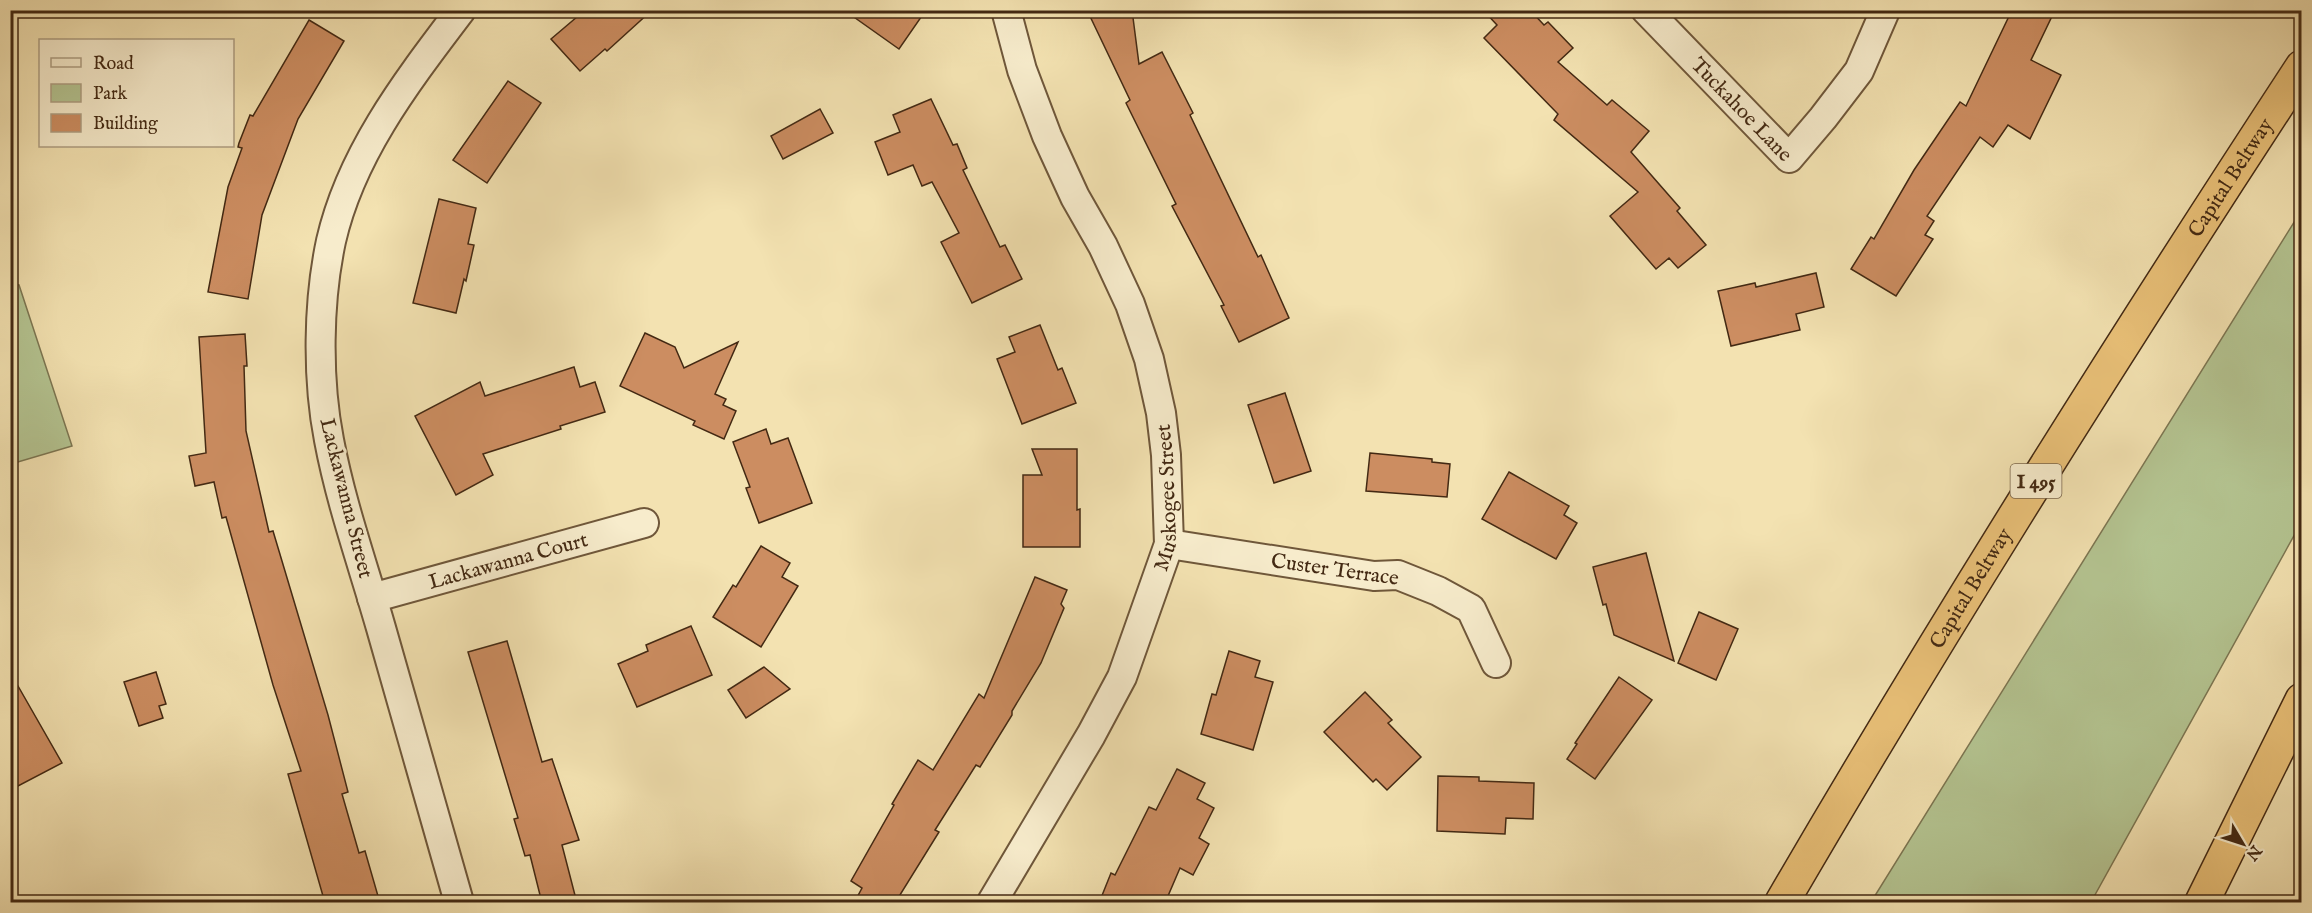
<svg xmlns="http://www.w3.org/2000/svg" width="2312" height="913" font-family="'IM FELL English',serif">
<style>
.green{fill:#b4c491;stroke:#7c7652;stroke-width:1.5}
.building{fill:#cc8d61;stroke:#432913;stroke-width:1.5}
.lines{fill:none;stroke-linecap:round;stroke-linejoin:round}
.minor-casing{stroke:#6f573a;stroke-width:32}
.motorway-casing{stroke:#432913;stroke-width:36}
.minor{stroke:#f7eccc;stroke-width:28}
.motorway{stroke:#eac178;stroke-width:33}
.labels{text-anchor:middle;stroke-width:6;stroke-linejoin:round;paint-order:stroke}
.shield{fill:#f7eccc;stroke:#79644a;stroke-width:1.5}
.shield-label{font-size:20px;font-weight:bold;fill:#432913}
.street-label{font-size:21px;fill:#432913;stroke:#f7eccc}
</style>
<rect width="100%" height="100%" fill="#f3e2b1"/>
<filter id="stains"><feTurbulence type="fractalNoise" baseFrequency=".00333" numOctaves="4"/><feColorMatrix values="0 0 0 0 .2 0 0 0 0 .09 0 0 0 0 .02 0 0 0 .5 -.17"/></filter>
<radialGradient id="worn" r=".72"><stop offset=".6" stop-color="#630" stop-opacity="0"/><stop offset="1" stop-color="#630" stop-opacity=".3"/></radialGradient>
<g class="green">
<path d="M2301,211v312l-210,379h-220z"/>
<path d="M11,283l8,2 53,161 -61,18z"/>
</g>
<g class="building">
<path d="M844,10h82l-27,39z"/>
<path d="M1087,10h45l7,54 23,-12 31,61 -3,2 68,142 3,-2 28,63 -50,24 -18,-36 3,-1 -52,-99 4,-2 -50,-101 4,-3z"/>
<path d="M1483,10h47l14,15 4,-3 25,26 -15,14 49,43 5,-5 37,31 -18,21 49,56 -3,3 29,34 -28,23 -9,-10 -13,11 -46,-53 28,-24 -84,-72 4,-6 -74,-76 13,-13z"/>
<path d="M2012,10h43l-24,50 30,15 -31,64 -22,-14 -15,22 -13,-10 -53,79 7,5 -9,14 8,4 -37,57 -45,-27 20,-32 3,2 40,-69 46,-68 6,4z"/>
<path d="M584,11h67l-44,40 -2,-2 -25,22 -29,-32z"/>
<path d="M309,20l35,21 -46,78 -36,96 -14,84 -40,-7 20,-105 14,-39 -4,-1 1,-4 11,-28 3,1z"/>
<path d="M508,81l33,22 -54,80 -34,-23z"/>
<path d="M931,99l22,46 4,-1 10,24 -4,2 37,77 5,-2 17,34 -50,24 -31,-61 18,-9 -27,-51 -10,4 -9,-21 -25,10 -13,-33 25,-10 -7,-17z"/>
<path d="M820,109l13,24 -50,26 -12,-23z"/>
<path d="M439,199l37,9 -8,36 6,1 -8,36 -2,-2 -8,34 -43,-10z"/>
<path d="M1816,273l8,34 -28,7 4,16 -69,16 -13,-55 37,-8 1,4z"/>
<path d="M1040,325l18,45 4,-2 14,35 -54,21 -25,-65 18,-7 -6,-15z"/>
<path d="M645,333l30,14 9,21 54,-26 -23,52 11,5 -3,6 13,6 -12,28 -31,-14 2,-4 -75,-35z"/>
<path d="M245,334l2,32h-3l2,65 23,101 4,-1 55,184 20,77 -6,2 17,59 6,-2 15,52h-55l-37,-129 13,-3 -28,-86 -47,-168 -4,1 -8,-36 -19,4 -6,-30 17,-3 -7,-116z"/>
<path d="M574,367l6,20 15,-5 10,30 -45,14 1,3 -78,25 10,21 -37,20 -41,-79 65,-34 5,14z"/>
<path d="M1285,393l26,78 -37,12 -26,-78z"/>
<path d="M766,429l5,15 17,-6 24,65 -53,20 -13,-35 4,-1 -17,-45z"/>
<path d="M1032,449h45v61l3,-1v38h-57v-72h19z"/>
<path d="M1370,453l62,6v3l18,2 -3,33 -81,-6z"/>
<path d="M1509,472l60,34 -5,9 13,8 -21,36 -74,-40z"/>
<path d="M761,546l29,17 -8,14 16,9 -37,61 -48,-30 20,-32 3,2z"/>
<path d="M1646,553l28,108 -60,-26 -8,-31 -3,1 -10,-38z"/>
<path d="M1035,577l32,13 -6,14 3,4 -23,55 -29,48v4l-32,52 -4,-2 -41,65 4,2 -44,71h-41l8,-15 -11,-7 43,-76 -2,-1 26,-44 15,10 46,-76 5,4z"/>
<path d="M1699,612l39,17 -22,51 -38,-17z"/>
<path d="M691,626l21,49 -75,32 -19,-43 30,-13 -2,-6z"/>
<path d="M507,641l35,121 10,-3 27,81 -17,5 15,58h-35l-12,-48 -5,1 -11,-37 4,-1 -50,-166z"/>
<path d="M1229,651l31,10 -5,16 18,5 -20,68 -52,-16 11,-40 4,1z"/>
<path d="M764,667l26,22 -44,29 -18,-28z"/>
<path d="M10,672l52,91 -44,23 -8,-14z"/>
<path d="M156,672l10,32 -7,2 4,12 -24,8 -15,-44z"/>
<path d="M1619,677l33,23 -57,79 -28,-20 10,-15 -2,-1z"/>
<path d="M1365,692l27,28 -4,3 33,34 -34,33 -11,-11 -3,3 -49,-50z"/>
<path d="M1177,769l28,14 -8,16 17,9 -15,30 10,6 -16,31 -13,-7 -12,28 13,7h-82l12,-30 4,2 34,-68 7,3z"/>
<path d="M1438,776l41,1v4l55,2 -1,36 -27,-1 -1,16 -68,-3z"/>
</g>
<g class="lines">
<g class="minor-casing">
<g id="minor">
<path id="s1" d="M1646,10l143,148 34,-40 36,-47 26,-60"/>
<path d="M1169,544l205,32 24,-1 40,16 33,18 25,54"/>
<path id="s2" d="M372,598l272,-75"/>
<path d="M459,902c-26,-91 -52,-183 -78,-274 -18,-63 -40,-124 -52,-188 -12,-62 -11,-138 2,-199 20,-88 77,-161 130,-231"/>
<path id="s3" d="M992,902l99,-167 31,-58 47,-133 -3,-89 -5,-42 -12,-54 -19,-55 -27,-58 -28,-49 -28,-61 -25,-66 -16,-60"/>
</g>
</g>
<g class="motorway-casing">
<g id="motorway">
<path id="s4" d="M1782,902c165,-283 340,-560 520,-835"/>
<path d="M2202,902l100,-202"/>
</g>
</g>
<use href="#minor" class="minor"/>
<use href="#motorway" class="motorway"/>
</g>
<g class="labels">
<rect class="shield" x="2010.5" y="464" width="51" height="34" rx="4.5"/>
<g class="shield-label">
<text x="2036" y="488">I 495</text>
</g>
<g class="street-label">
<text dy="7" stroke="none"><textPath href="#s1" startOffset="138">Tuckahoe Lane</textPath></text>
<text dy="7" stroke="none"><textPath href="#s4" startOffset="852">Capital Beltway</textPath></text>
<text dy="7" stroke="none"><textPath href="#s3" startOffset="447">Muskogee Street</textPath></text>
<text transform="translate(347 498) rotate(76)" y="7">Lackawanna Street</text>
<text dy="7" stroke="none"><textPath href="#s2" startOffset="141">Lackawanna Court</textPath></text>
<text transform="translate(1335 569) rotate(8)" y="7">Custer Terrace</text>
<text dy="7" stroke="none"><textPath href="#s4" startOffset="366">Capital Beltway</textPath></text>
</g>
</g>
<rect width="2312" height="913" fill="none" stroke="#f3e2b1" stroke-width="36"/>
<rect x="12" y="12" width="2288" height="889" fill="none" stroke="#432913" stroke-width="3"/>
<rect x="18" y="18" width="2276" height="877" fill="none" stroke="#432913" stroke-width="1.5"/>
<rect x="39" y="39" width="195" height="108" fill="#f7eccc" stroke="#af9e82" stroke-width="1.5"/>
<rect x="51" y="58" width="30" height="9" fill="#f7eccc" stroke="#af9e82" stroke-width="1.5"/>
<text x="93" y="69" font-size="18" fill="#432913">Road</text>
<rect x="51" y="84" width="30" height="18" fill="#b4c491" stroke="#af9e82" stroke-width="1.5"/>
<text x="93" y="99" font-size="18" fill="#432913">Park</text>
<rect x="51" y="114" width="30" height="18" fill="#cc8d61" stroke="#af9e82" stroke-width="1.5"/>
<text x="93" y="129" font-size="18" fill="#432913">Building</text>
<g transform="translate(2243 844) rotate(129)" stroke="#f7eccc" stroke-width="4.5" paint-order="stroke">
<path d="M0-4.5L10 22L0 15L-10 22Z" fill="#432913"/>
<text y="-9" font-size="16" font-weight="bold" text-anchor="middle" fill="#432913">N</text>
</g>
<rect width="100%" height="100%" filter="url(#stains)"/>
<rect width="100%" height="100%" fill="url(#worn)"/>
</svg>
